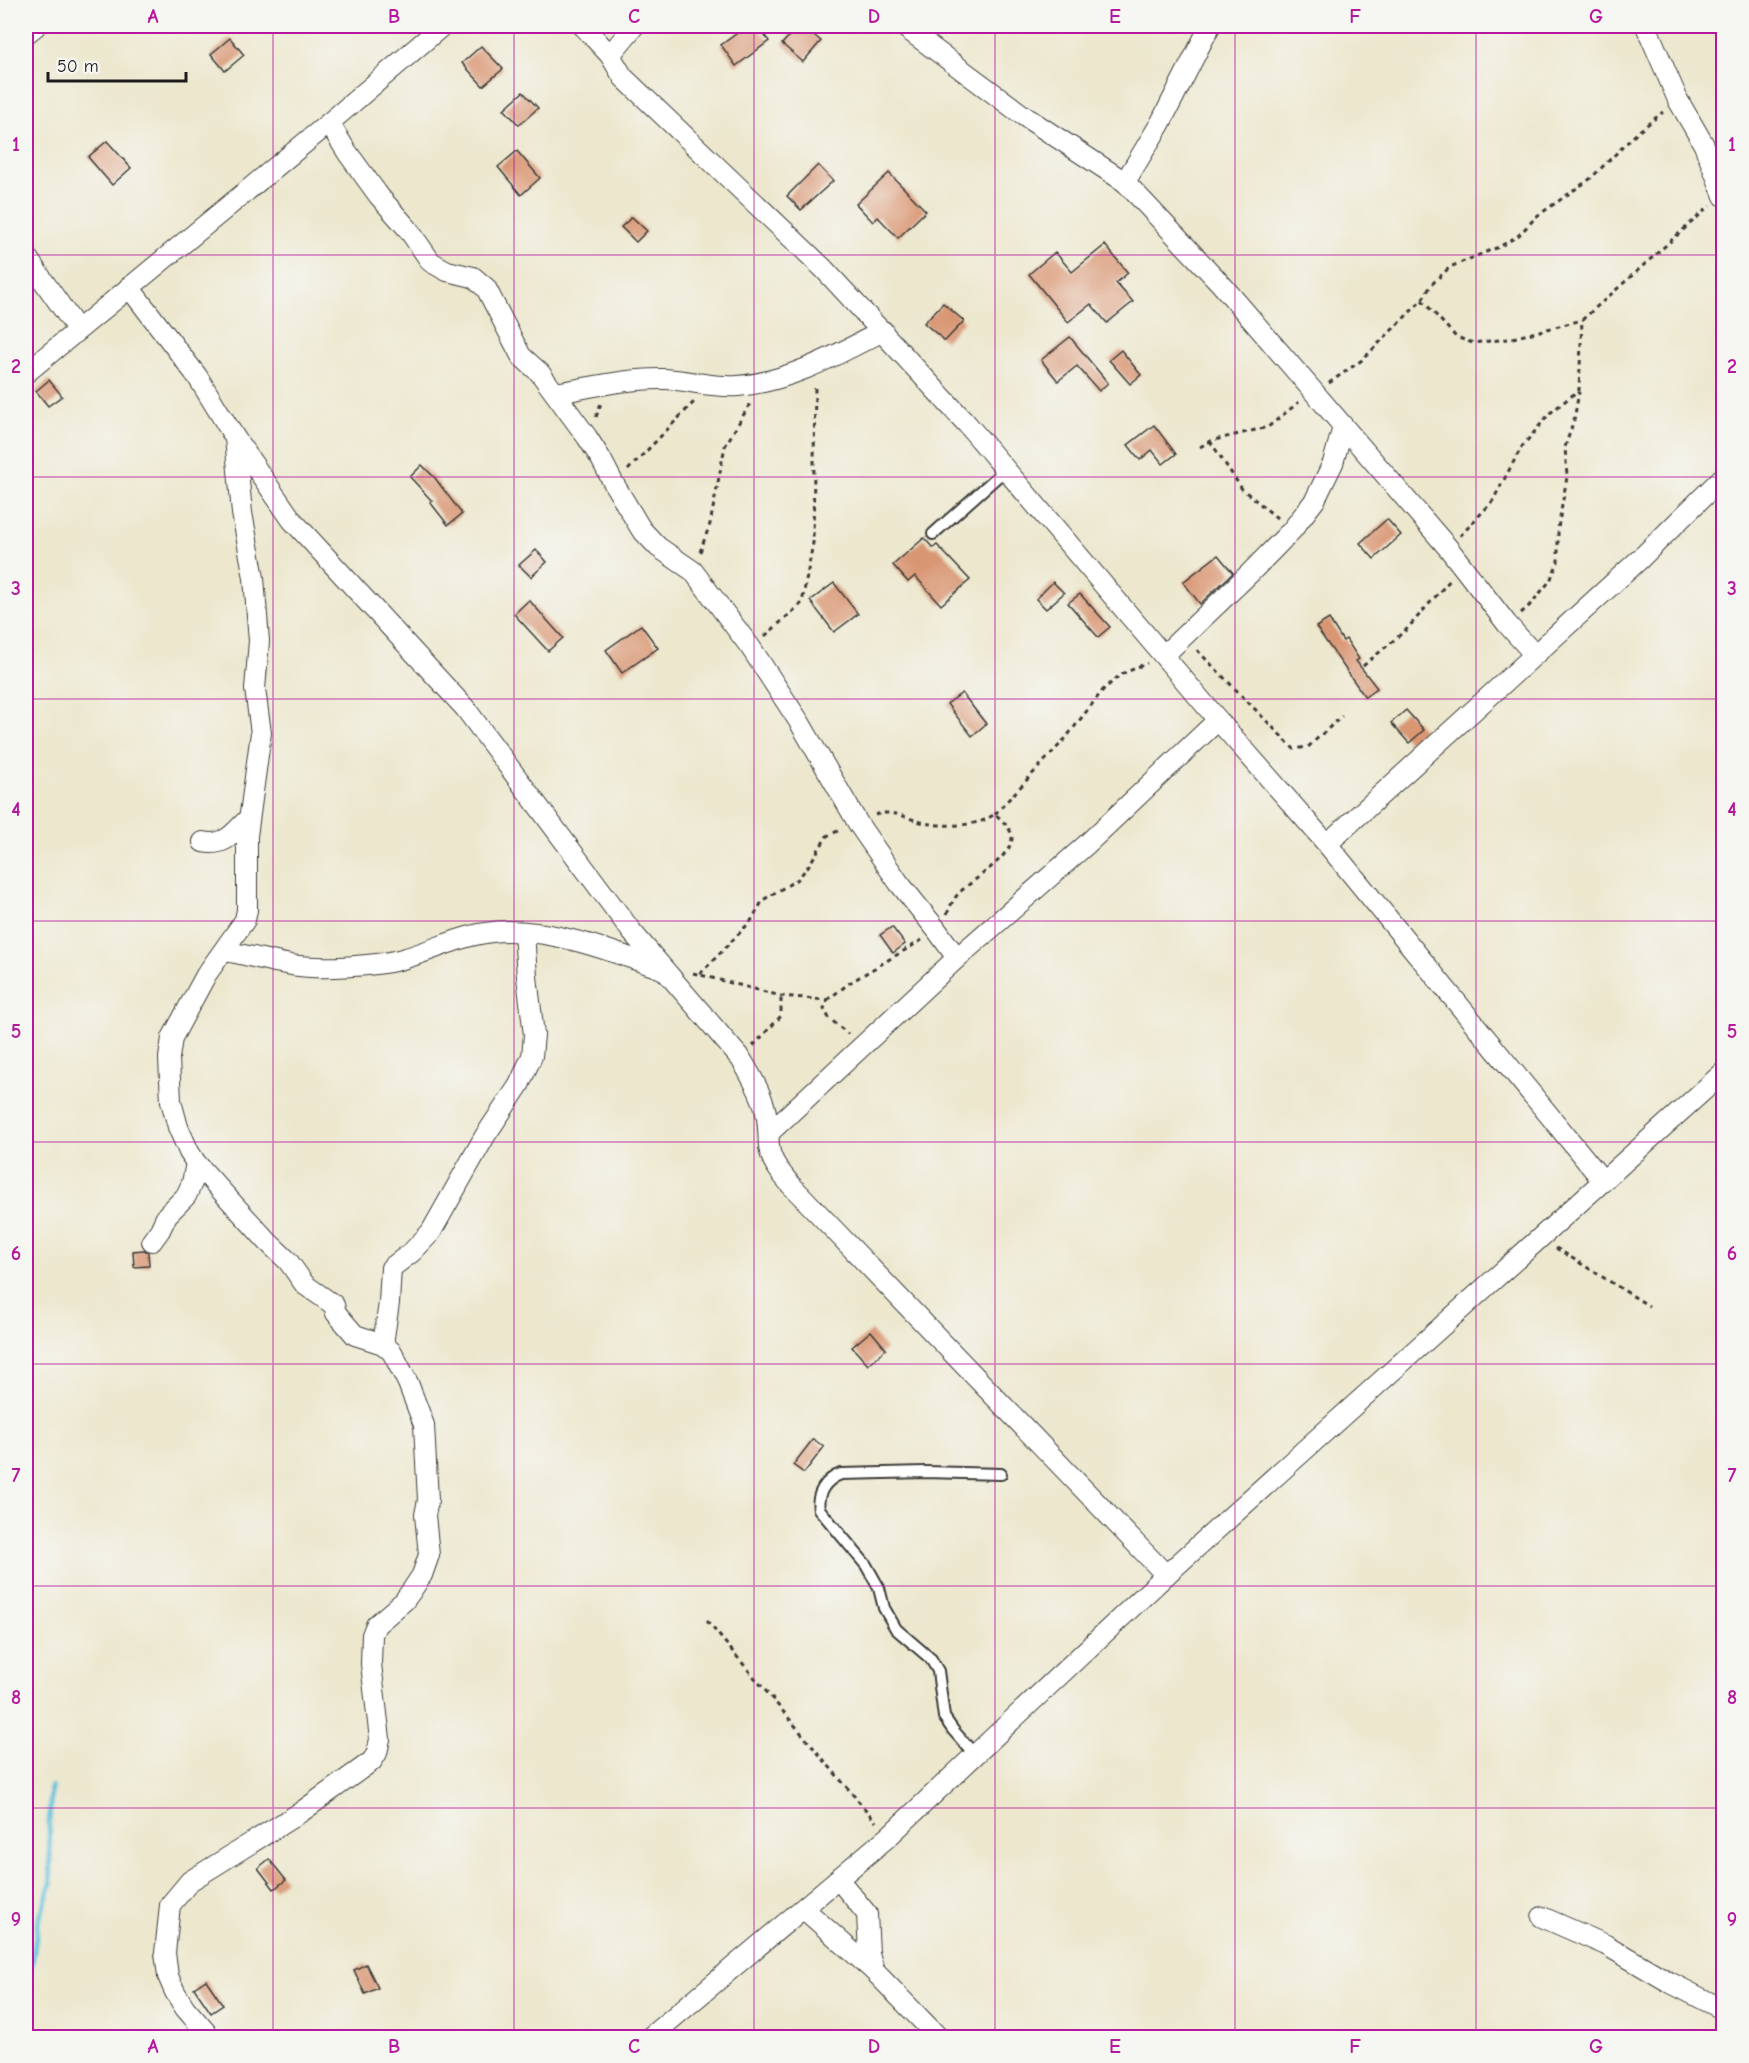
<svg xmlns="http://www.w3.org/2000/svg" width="1749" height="2063" font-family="'Comic Neue',sans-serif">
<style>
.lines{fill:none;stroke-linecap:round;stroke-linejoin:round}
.stream{stroke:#5dc0dc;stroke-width:5}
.building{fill:#d99673}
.service-casing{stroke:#3b3a37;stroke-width:14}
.minor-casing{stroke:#3b3a37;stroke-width:22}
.path{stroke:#3b3a37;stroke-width:3;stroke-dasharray:4.5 4.5;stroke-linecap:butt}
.service{stroke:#fff;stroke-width:10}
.minor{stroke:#fff;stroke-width:20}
.grid{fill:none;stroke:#b5179e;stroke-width:1.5;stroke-opacity:0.55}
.neatline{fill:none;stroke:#b5179e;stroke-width:2}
.grid-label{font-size:20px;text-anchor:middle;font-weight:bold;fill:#b5179e}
</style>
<rect width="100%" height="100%" fill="#f6f6f2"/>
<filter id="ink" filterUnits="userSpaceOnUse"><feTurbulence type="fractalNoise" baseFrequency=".0167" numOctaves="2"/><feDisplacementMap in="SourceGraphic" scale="12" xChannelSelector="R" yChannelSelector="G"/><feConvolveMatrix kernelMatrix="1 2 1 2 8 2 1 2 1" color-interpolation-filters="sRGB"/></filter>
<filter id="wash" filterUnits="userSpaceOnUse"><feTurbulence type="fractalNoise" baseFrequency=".008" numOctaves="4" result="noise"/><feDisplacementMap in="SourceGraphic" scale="24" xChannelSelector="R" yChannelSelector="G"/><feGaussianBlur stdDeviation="1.35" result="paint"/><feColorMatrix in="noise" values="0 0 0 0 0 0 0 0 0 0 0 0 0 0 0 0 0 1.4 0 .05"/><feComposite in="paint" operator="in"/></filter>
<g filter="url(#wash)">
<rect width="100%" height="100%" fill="#ece7cd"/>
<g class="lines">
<g class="stream">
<path d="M26,1973l6,-9 6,-41 13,-39 -2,-60 2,-37"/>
<path d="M26,2029v3"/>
</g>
</g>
<g id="blocks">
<g class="building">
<path d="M747,26h10l12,15 -33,25 -15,-21z"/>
<path d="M798,26h5l18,15 -18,21 -21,-18z"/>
<path d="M230,38l14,17 -19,16 -14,-17z"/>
<path d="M481,46l22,23 -20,17 -21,-23z"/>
<path d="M523,92l15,16 -19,17 -15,-16z"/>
<path d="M107,141l24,27 -19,17 -24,-28z"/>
<path d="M517,151l23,27 -19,17 -23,-28z"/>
<path d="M818,165l15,16 -32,29 -14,-14z"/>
<path d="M889,173l37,38 -28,27 -20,-21 -5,5 -17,-18z"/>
<path d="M632,217l15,14 -11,11 -15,-15z"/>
<path d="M1105,245l23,28 -12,10 17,19 -26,21 -16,-19 -23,18 -39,-48 26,-22 17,20z"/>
<path d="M943,303l21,18 -19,20 -21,-18z"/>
<path d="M1070,337l38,46 -9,8 -22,-25 -19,15 -17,-21z"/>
<path d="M1121,350l20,25 -11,9 -21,-24z"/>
<path d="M49,380l13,16 -14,10 -12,-15z"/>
<path d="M1154,425l22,29 -13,10 -11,-14 -12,10 -12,-15z"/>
<path d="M422,465l13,13 27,36 -14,11 -18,-23 2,-1 -22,-24z"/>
<path d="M1387,519l14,16 -27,24 -14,-16z"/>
<path d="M924,538l9,10 4,-3 33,35 -29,25 -26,-29 -7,6 -15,-17z"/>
<path d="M536,550l11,12 -16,15 -12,-12z"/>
<path d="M1218,555l15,18 -33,31 -17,-22z"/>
<path d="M1053,582l11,11 -18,16 -10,-10z"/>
<path d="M834,583l24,31 -24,18 -24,-31z"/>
<path d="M1080,594l30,33 -12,10 -30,-34z"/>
<path d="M529,600l34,38 -15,13 -34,-37z"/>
<path d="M1329,619l14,22 3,-2 13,20 -3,2 21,27 -12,9 -49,-70z"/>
<path d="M641,625l17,23 -36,25 -16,-23z"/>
<path d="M962,693l24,31 -14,12 -25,-32z"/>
<path d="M1406,710l18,20 -15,13 -18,-20z"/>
<path d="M892,927l13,17 -12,9 -13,-18z"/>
<path d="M144,1250l4,2 1,14 -15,1 -1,-16z"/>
<path d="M871,1331l15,18 -18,16 -16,-18z"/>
<path d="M813,1439l11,8 -20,26 -11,-8z"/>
<path d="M269,1859l17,21 -12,9 -16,-21z"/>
<path d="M366,1964l12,24 -13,6 -11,-24z"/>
<path d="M206,1980l17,25 -12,8 -17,-25z"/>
</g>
</g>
</g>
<g filter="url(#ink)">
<use href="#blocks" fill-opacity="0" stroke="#3b3a37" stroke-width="1.5"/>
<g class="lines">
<g class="service-casing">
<g id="service">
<path d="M933,534l73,-65"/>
<path d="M975,1755l-22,-25 -9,-13 -6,-46 -7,-12 -35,-30 -12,-21 -5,-20 -13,-23 -47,-56c-3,-15 7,-30 22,-35l85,-2 75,2"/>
</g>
</g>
<g class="minor-casing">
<g id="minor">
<path d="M583,26l27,29 13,22 200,191 144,156 251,296 109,124 276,337"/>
<path d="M903,26l121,90 101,66 96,102 228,265 58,75 27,30"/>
<path d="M1646,26l32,74 26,45 20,51"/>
<path d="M26,34l10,-8"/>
<path d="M610,55l24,-29"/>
<path d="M329,123l18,29 32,44 29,33 23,33 16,9 26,6 13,11 35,68 19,17 47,64 14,22 13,25 27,45 17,18 35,24 58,77 49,75 59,102 40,58 37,46 21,29"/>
<path d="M1125,182l35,-58 50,-98"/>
<path d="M26,256l51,73"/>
<path d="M129,287l68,89 38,62 57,82 173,188 167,224 109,127c9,15 18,30 23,46 5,14 4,28 5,42 2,15 12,26 21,37l376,391"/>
<path d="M26,373l303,-250 113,-97"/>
<path d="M556,393c36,-6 72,-15 109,-14 24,1 48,9 73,7 51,-4 100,-32 145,-55"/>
<path d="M1164,655l86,-82 42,-43 23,-30 18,-37 10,-36"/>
<path d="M203,842c23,5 31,-10 46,-24"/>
<path d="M1327,844l314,-286 83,-82"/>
<path d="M224,951c25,4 50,12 75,15 25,3 76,0 100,-6 38,-10 68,-29 109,-29 52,0 106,21 154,38"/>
<path d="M770,1132l187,-174 129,-113 132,-125"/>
<path d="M152,1241l8,-11 7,-15 19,-19 6,-13 4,-20"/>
<path d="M383,1344l6,-41 2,-35 21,-16 19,-20 54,-96 34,-51 13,-29 2,-21 -7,-58 -3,-45"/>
<path d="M839,1880l28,34 2,39 5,18 65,67"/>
<path d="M804,1909l70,62"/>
<path d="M1542,1917l64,28 63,37 55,28"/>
<path d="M211,2038l-26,-30 -10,-16 -7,-16 -3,-23 5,-48 20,-24 111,-69 71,-51 5,-8 3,-14 -9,-75 1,-29 4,-10 28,-24 8,-11 10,-15 7,-20 -4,-40 3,-15 -4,-75 -16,-42 -16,-31 -9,-8 -28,-9 -19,-22 -2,-8 -29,-20 -17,-24 -20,-19 -72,-79 -7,-11 -11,-25 -7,-26 -2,-43 3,-20 34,-63 39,-55 2,-10v-74l14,-103 -6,-44 4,-48 -5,-63 -12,-65 -7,-75"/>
<path d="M649,2038l240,-202 277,-261 558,-503"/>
</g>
</g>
<g class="path">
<path d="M1422,300l34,37 17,6 36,-4 73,-19 128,-114"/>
<path d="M1329,383l33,-23 60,-60 10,-16 18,-17 51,-21 18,-11 18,-19 53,-37 48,-47 25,-20"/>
<path d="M596,417l5,-14"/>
<path d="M1210,441l32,48 35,29"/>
<path d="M1200,447l10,-6 58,-14 31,-25"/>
<path d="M628,470l66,-68"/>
<path d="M1460,536l32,-34 29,-54 29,-35 29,-23 3,-70"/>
<path d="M700,552l10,-28 15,-78 25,-42"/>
<path d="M1521,613l8,-7 21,-25 8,-19v-34l9,-51 -2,-30 9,-27 5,-28"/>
<path d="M765,636l37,-33 11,-60 2,-158"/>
<path d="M1197,650l97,99 14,-2 34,-31"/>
<path d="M1363,666l43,-36 45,-51"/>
<path d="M995,814l70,-75 38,-49 17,-15 27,-12"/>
<path d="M875,815c20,-7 35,6 55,9 14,2 34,2 48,-2 6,-1 12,-5 17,-8 7,6 16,14 17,23 1,19 -40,43 -53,56 -6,6 -9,14 -12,21"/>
<path d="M693,973l88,23 46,4 -3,9 5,9 19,16"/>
<path d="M700,974l51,-53 12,-21 35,-21 11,-14 18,-29 15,-7"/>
<path d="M827,1000l24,-18 71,-42"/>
<path d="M753,1046l28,-30v-20"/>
<path d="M1556,1248l93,58"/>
<path d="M707,1621l169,201"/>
</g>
<use href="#service" class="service"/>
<use href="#minor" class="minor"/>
</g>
</g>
<path class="grid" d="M273,26v2012M514,26v2012M754,26v2012M995,26v2012M1235,26v2012M1476,26v2012M26,255h1698M26,477h1698M26,699h1698M26,921h1698M26,1142h1698M26,1364h1698M26,1586h1698M26,1808h1698"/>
<rect width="1749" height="2063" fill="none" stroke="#f6f6f2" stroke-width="66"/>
<path d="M48 72v9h138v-9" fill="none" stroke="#1c1c1c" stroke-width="3"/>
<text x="57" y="72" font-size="18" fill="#1c1c1c" stroke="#f6f6f2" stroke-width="4.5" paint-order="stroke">50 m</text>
<rect x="33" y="33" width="1683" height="1997" class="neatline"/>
<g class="grid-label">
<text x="153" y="23">A</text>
<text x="394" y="23">B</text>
<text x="634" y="23">C</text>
<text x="874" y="23">D</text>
<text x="1115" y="23">E</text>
<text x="1355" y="23">F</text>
<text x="1596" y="23">G</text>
<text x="16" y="151">1</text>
<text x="1732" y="151">1</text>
<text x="16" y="373">2</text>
<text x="1732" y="373">2</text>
<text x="16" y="595">3</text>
<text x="1732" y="595">3</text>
<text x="16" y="816">4</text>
<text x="1732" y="816">4</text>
<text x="16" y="1038">5</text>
<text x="1732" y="1038">5</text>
<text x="16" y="1260">6</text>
<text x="1732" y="1260">6</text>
<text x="16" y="1482">7</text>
<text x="1732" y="1482">7</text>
<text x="16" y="1704">8</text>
<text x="1732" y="1704">8</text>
<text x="16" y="1926">9</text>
<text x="1732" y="1926">9</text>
<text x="153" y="2053">A</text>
<text x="394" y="2053">B</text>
<text x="634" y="2053">C</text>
<text x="874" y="2053">D</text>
<text x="1115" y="2053">E</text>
<text x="1355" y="2053">F</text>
<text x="1596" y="2053">G</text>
</g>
</svg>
